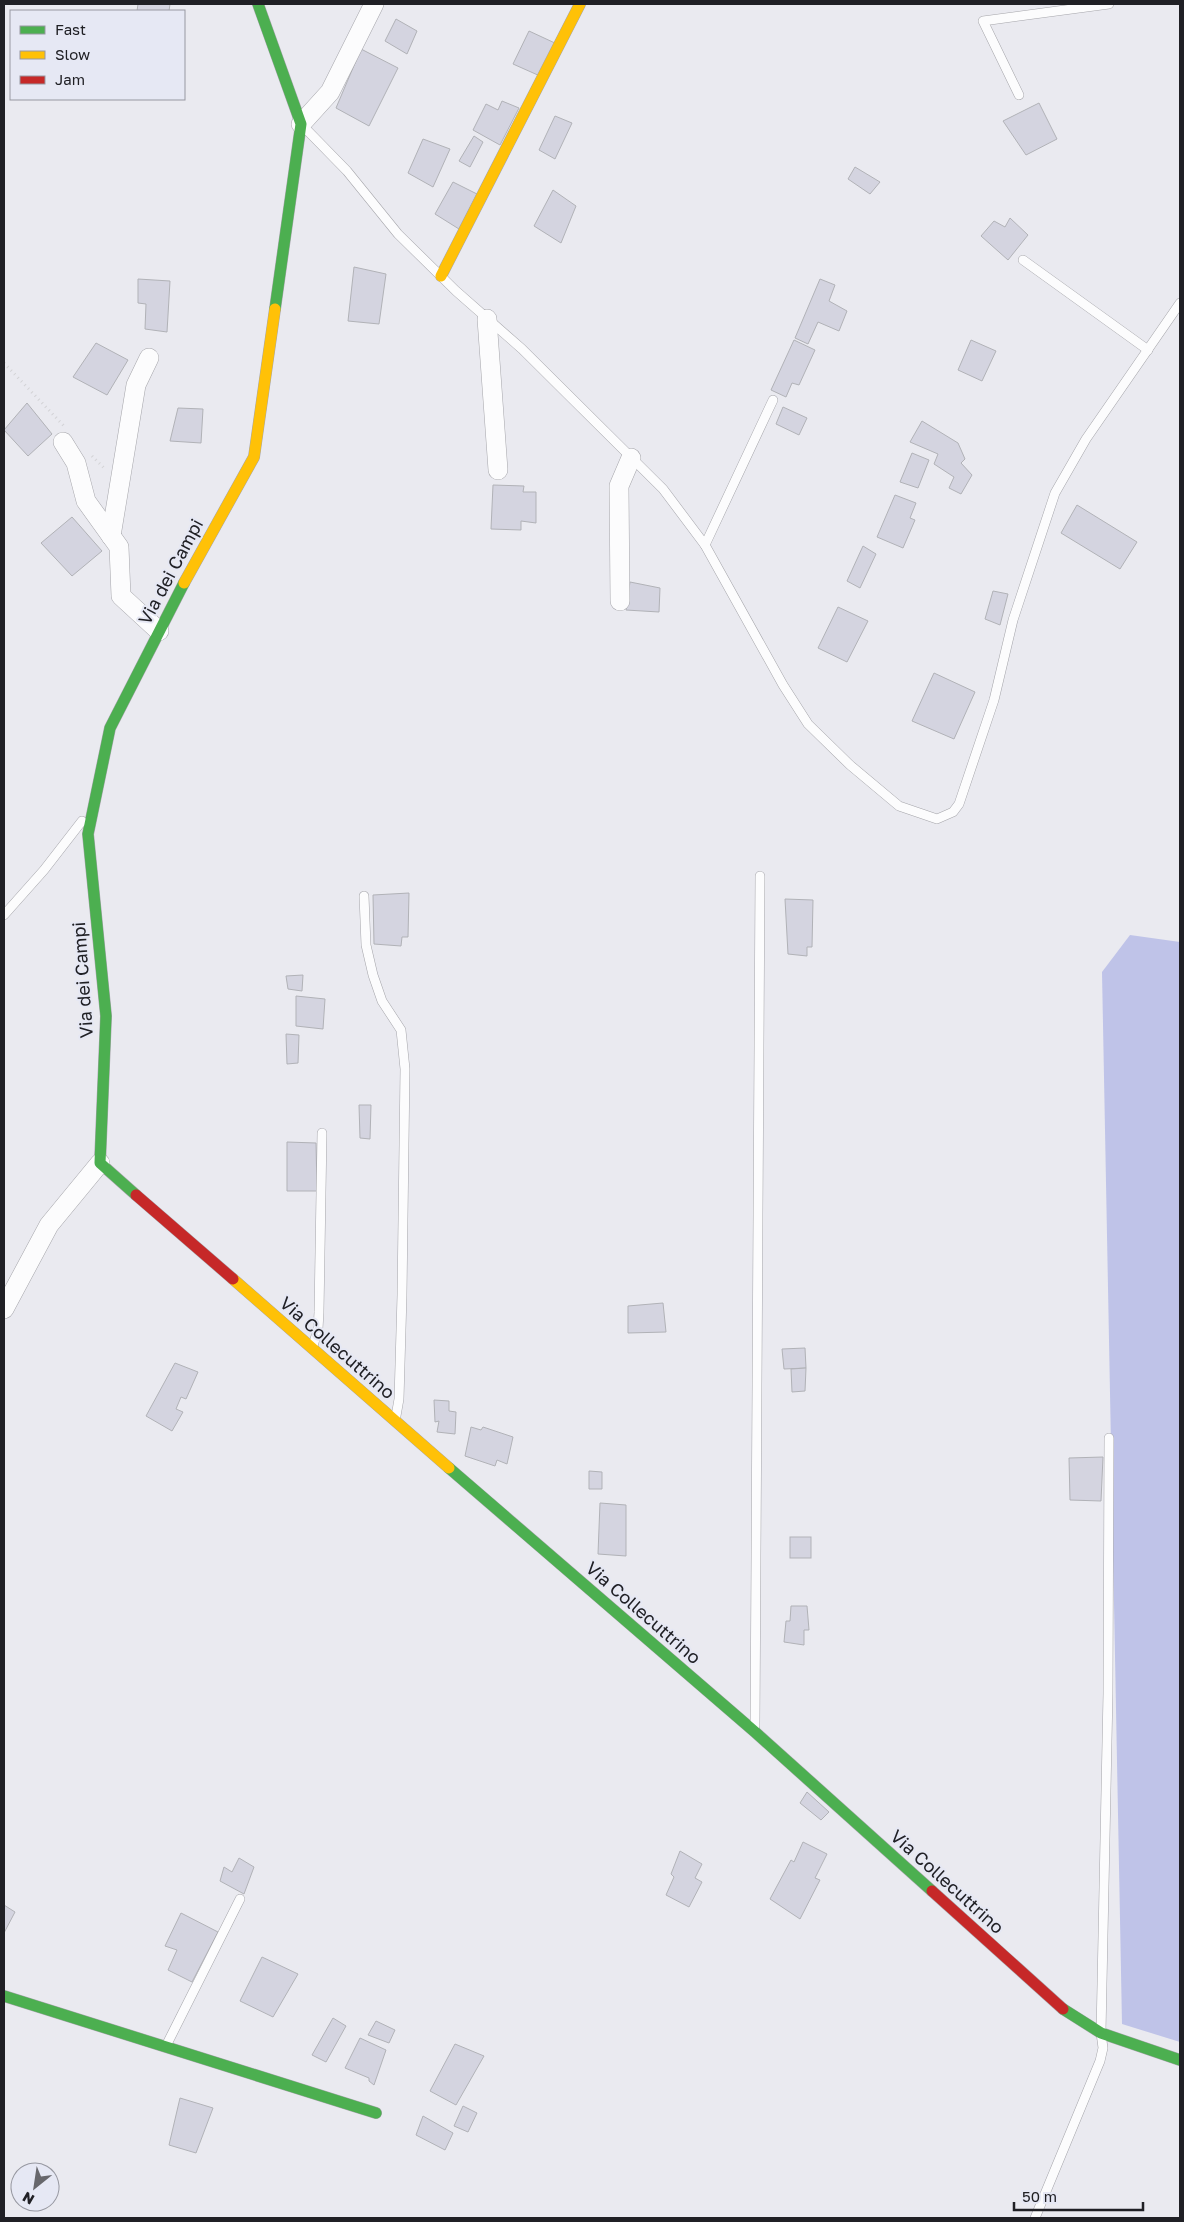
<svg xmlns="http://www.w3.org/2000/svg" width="1184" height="2222" font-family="'Golos Text',sans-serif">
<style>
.forest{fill:#bfc3e8}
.building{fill:#d4d4e0;stroke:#b1b2b7}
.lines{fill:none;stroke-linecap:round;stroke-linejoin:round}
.lane-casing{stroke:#a5a5aa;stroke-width:10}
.street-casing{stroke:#a5a5aa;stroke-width:20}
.fast-casing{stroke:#a5a5aa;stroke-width:12}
.slow-casing{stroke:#a5a5aa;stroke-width:12}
.jam-casing{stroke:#a5a5aa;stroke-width:12}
.path{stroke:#d3d3d6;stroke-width:3;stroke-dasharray:1 4;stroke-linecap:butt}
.lane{stroke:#fcfcfd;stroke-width:9}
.street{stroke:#fcfcfd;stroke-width:19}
.fast{stroke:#4caf50;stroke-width:11}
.slow{stroke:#ffc107;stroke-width:11}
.jam{stroke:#c62828;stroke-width:11}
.labels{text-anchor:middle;stroke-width:4;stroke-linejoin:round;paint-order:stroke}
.street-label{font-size:18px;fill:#202025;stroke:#e6e8f4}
</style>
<rect width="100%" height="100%" fill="#eaeaf0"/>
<path class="forest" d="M1130,935l50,7v1100l-58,-18 -20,-1052z"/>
<g class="building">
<path d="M138,4h32l-1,7h-32z"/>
<path d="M396,19l21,12 -10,23 -22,-13z"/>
<path d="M529,31l28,13 -17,32 -27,-12z"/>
<path d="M361,49l37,19 -29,58 -33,-18z"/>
<path d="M502,101l17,7 -19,37 -27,-15 13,-26 12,6z"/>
<path d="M1039,103l18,36 -31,16 -23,-34z"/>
<path d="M555,116l17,7 -17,36 -16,-9z"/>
<path d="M474,136l9,6 -13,25 -11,-6z"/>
<path d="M423,139l27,10 -17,38 -25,-14z"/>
<path d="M855,167l25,15 -10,12 -22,-15z"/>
<path d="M453,182l24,12 -18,35 -24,-15z"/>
<path d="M553,190l23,16 -15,37 -27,-17z"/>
<path d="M1010,218l18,17 -20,25 -27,-24 13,-15 11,6z"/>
<path d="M354,267l32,7 -7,50 -31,-3z"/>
<path d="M138,279l32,2 -3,51 -22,-3 1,-25 -8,-1z"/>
<path d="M820,279l15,6 -6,16 18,10 -8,20 -21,-9 -10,22 -13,-6z"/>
<path d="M794,340l21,10 -16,35 -7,-2 -6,14 -15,-7z"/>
<path d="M971,340l25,11 -14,30 -24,-11z"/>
<path d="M96,343l32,17 -21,35 -34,-18z"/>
<path d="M27,403l25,31 -24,22 -24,-26z"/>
<path d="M783,407l24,11 -8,17 -23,-11z"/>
<path d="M178,408l25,1 -2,34 -31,-2z"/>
<path d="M922,421l36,22 7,16 -4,4 11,12 -11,19 -12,-6 5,-11 -20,-13 4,-10 -28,-12z"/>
<path d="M912,453l17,7 -11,28 -18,-6z"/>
<path d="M493,485l31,1 -1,6h13v31l-15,-2v9l-30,-1z"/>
<path d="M895,495l21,8 -6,15 5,2 -12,28 -26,-11z"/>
<path d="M1077,505l60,37 -17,27 -59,-36z"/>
<path d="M72,517l30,34 -30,25 -31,-33z"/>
<path d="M863,546l13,8 -16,34 -13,-7z"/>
<path d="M630,582l30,6 -1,24 -33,-2z"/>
<path d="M993,591l15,3 -8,31 -15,-6z"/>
<path d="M838,607l30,14 -21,41 -29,-14z"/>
<path d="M934,673l41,19 -21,47 -42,-18z"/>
<path d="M409,893l-1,44h-6l-1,9 -27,-2 -1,-49z"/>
<path d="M785,899l28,1 -1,47h-5v9l-19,-2z"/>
<path d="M303,975l-1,16 -14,-2 -2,-13z"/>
<path d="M296,996l29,3 -2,30 -27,-3z"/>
<path d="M286,1034l13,1 -1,28 -11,1z"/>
<path d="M359,1105h12l-1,34 -10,-1z"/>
<path d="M287,1142l29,1 1,48h-30z"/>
<path d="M663,1303l3,29 -38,1v-27z"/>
<path d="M805,1348l1,20 -22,1 -2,-20z"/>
<path d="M175,1363l23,9 -12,27 -5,-2 -5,12 7,3 -11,19 -26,-15z"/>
<path d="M806,1368l-1,23 -13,1 -1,-23z"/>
<path d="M434,1400l15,1v10l7,1 -1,22 -18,-2 2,-11 -4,1z"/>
<path d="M471,1427l10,3 2,-3 30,10 -6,27 -10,-4 -2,6 -30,-10z"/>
<path d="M1103,1457l-2,44 -31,-1 -1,-42z"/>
<path d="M589,1471l13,1v17h-13z"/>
<path d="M600,1503l26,2v51l-28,-2z"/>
<rect x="790" y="1537" width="21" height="21"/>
<path d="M791,1606h16l2,24h-5v15l-20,-3 2,-21h4z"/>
<path d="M807,1792l22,20 -8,8 -21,-17z"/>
<path d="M803,1842l24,12 -12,24 5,2 -20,39 -30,-20 21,-39 3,2z"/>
<path d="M680,1851l22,13 -7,14 7,4 -13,25 -23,-12 8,-18 -3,-3z"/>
<path d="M239,1858l15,9 -10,27 -24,-13 4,-14 8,5z"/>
<path d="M4,1905l11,7 -11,21z"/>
<path d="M181,1913l37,19 -26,50 -24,-12 9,-20 -12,-4z"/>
<path d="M262,1957l36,17 -25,43 -33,-16z"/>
<path d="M333,2018l13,8 -20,36 -14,-7z"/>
<path d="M376,2021l19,9 -6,13 -21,-8z"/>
<path d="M360,2038l26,12 -12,35 -5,-4v-3l-24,-10z"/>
<path d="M455,2044l29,12 -28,49 -26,-14z"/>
<path d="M180,2098l33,10 -17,45 -27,-8z"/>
<path d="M463,2106l14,7 -9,19 -14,-6z"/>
<path d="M423,2116l30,17 -8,17 -29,-15z"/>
</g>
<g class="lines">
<g class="lane-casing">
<g id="lane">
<path d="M1019,95l-36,-74 126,-17"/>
<path d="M305,128l42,43 51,63 58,57 66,58 141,140 42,56 78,140 25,39 42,41 49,41 38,13 16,-7 6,-8 35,-104 19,-80 42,-127 31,-54 94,-136"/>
<path d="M1023,260l125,90"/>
<path d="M705,545l68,-145"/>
<path d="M364,896l2,49 7,30 9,26 19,29 4,39 -3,226 -3,104 -3,17"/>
<path d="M4,915l40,-45 38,-49"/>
<path d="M313,1346l5,-17 1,-17 3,-179"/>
<path d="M755,1726l5,-850"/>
<path d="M167,2044l73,-145"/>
<path d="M1035,2218l65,-157 3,-13 -2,-15 7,-340 1,-255"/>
</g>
</g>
<g class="street-casing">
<g id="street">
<path d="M301,124l29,-32 44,-88"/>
<path d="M487,319l11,151"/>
<path d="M63,442l13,21 10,38 33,46 2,49 38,35"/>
<path d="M111,536l25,-151 13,-27"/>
<path d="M620,601l-1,-115 12,-28"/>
<path d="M4,1309l45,-84 51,-62"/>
</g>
</g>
<g class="fast-casing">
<g id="fast">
<path d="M258,4l43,120 -26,185"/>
<path d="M136,1195l-36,-32 6,-147 -18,-182 22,-106 74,-145"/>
<path d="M449,1468l306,264 177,159"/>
<path d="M4,1996l372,117"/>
<path d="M1063,2009l38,24 79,27"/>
</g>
</g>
<g class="slow-casing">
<g id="slow">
<path d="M441,276l139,-272"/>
<path d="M184,583l70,-126 21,-148"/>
<path d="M233,1279l216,189"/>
</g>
</g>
<g class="jam-casing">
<g id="jam">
<path d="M136,1195l97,84"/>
<path d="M932,1891l131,118"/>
</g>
</g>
<g class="path">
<path d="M4,363l60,63"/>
<path d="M92,456l13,13"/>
</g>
<use href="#lane" class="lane"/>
<use href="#street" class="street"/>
<use href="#fast" class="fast"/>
<use href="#slow" class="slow"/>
<use href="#jam" class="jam"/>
</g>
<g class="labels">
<g class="street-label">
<text transform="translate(171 572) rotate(-62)" y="6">Via dei Campi</text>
<text transform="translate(83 980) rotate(-94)" y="6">Via dei Campi</text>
<text transform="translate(337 1348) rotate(41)" y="6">Via Collecuttrino</text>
<text transform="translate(643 1613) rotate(41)" y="6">Via Collecuttrino</text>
<text transform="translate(947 1882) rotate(42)" y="6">Via Collecuttrino</text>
</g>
</g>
<rect width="1184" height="2222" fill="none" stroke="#202025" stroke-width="10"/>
<rect x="10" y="10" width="175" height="90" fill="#e6e8f4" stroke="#9798a1"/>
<rect x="20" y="26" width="25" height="8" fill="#4caf50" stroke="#9798a1"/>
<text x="55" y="35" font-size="15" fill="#202025">Fast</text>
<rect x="20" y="51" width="25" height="8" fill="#ffc107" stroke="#9798a1"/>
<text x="55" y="60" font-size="15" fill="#202025">Slow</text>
<rect x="20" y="76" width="25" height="8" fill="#c62828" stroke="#9798a1"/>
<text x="55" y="85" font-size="15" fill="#202025">Jam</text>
<g transform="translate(35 2187) rotate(210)"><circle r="24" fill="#e6e8f4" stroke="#9798a1"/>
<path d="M0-4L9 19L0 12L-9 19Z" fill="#67676c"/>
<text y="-8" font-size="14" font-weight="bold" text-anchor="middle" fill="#202025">N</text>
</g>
<path d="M1014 2202v8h129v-8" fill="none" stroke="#202025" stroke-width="2.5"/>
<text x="1022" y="2202" font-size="15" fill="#202025" stroke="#e6e8f4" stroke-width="4" paint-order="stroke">50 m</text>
</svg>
